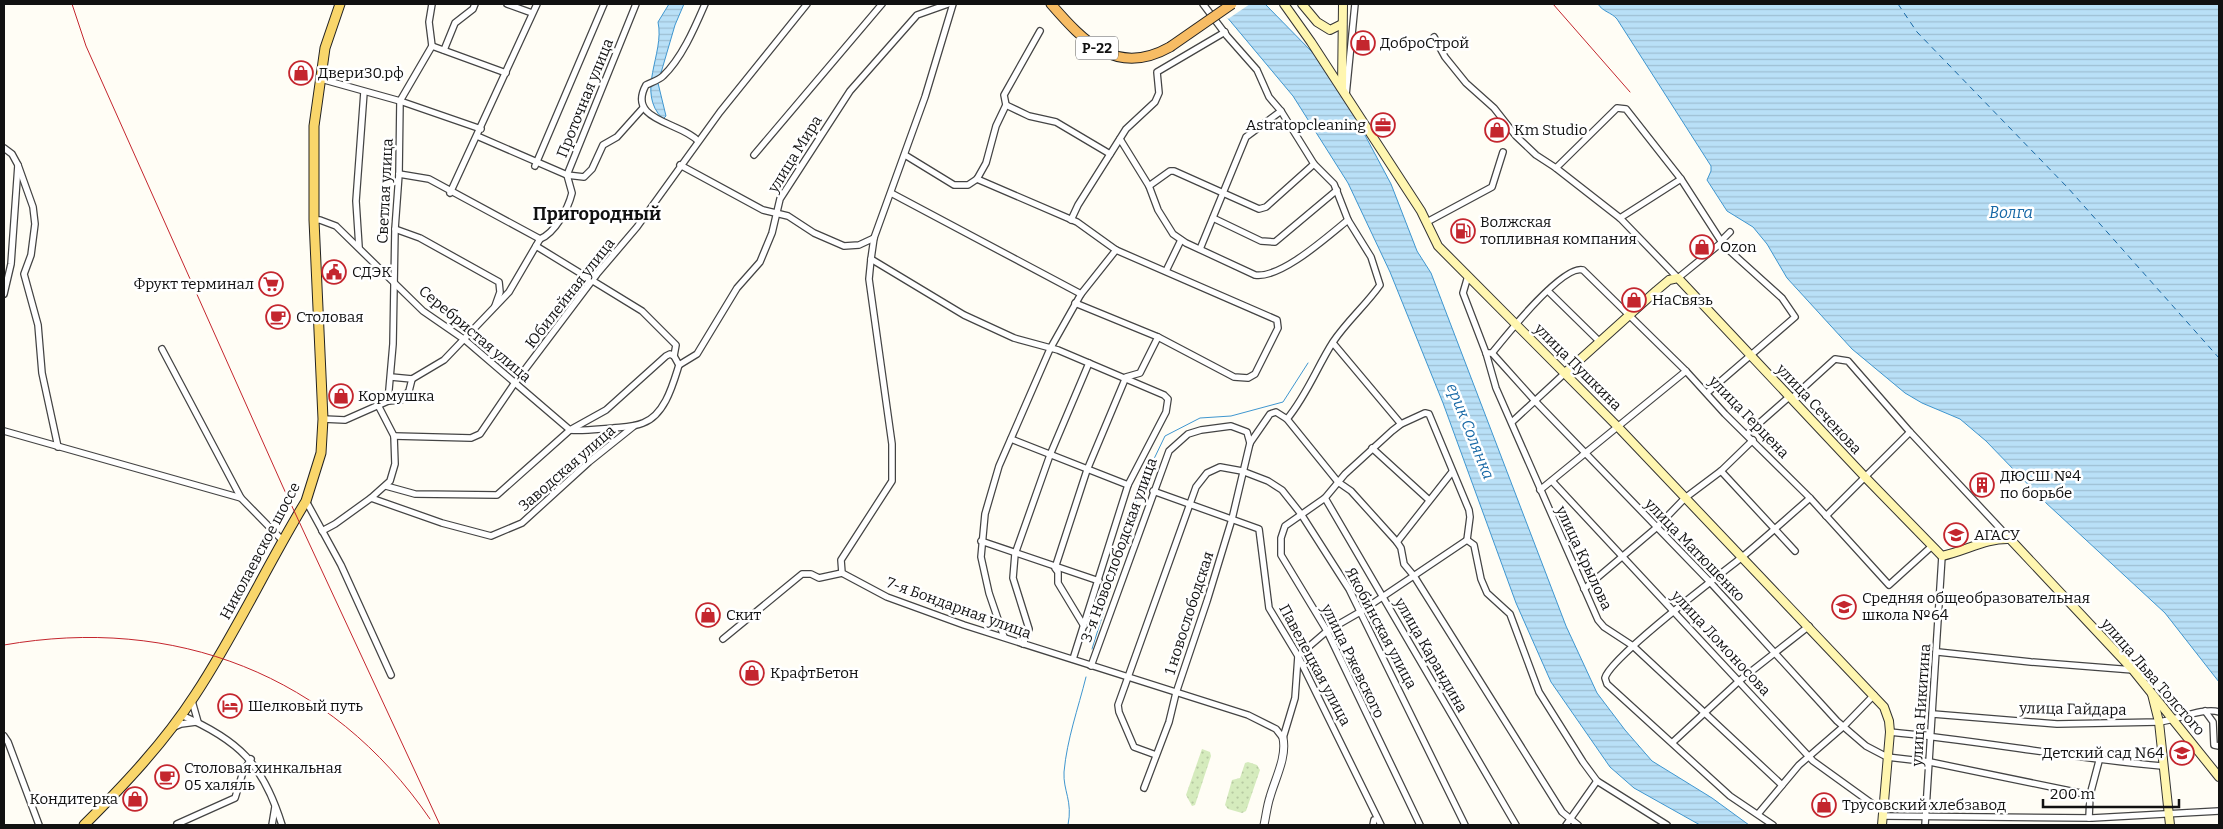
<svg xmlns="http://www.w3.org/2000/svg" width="2223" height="829" font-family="Bitter,serif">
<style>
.park{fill:url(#park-dots)}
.water{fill:url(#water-rules);stroke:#3f96cf}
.pier{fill:#fffdf5}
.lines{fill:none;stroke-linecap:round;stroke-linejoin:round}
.stream{stroke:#3f96cf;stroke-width:1}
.ferry{stroke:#1768a6;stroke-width:1;stroke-dasharray:6 5;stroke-linecap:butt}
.minor-casing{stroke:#444;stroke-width:8}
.tertiary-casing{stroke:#444;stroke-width:9}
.secondary-casing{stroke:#333;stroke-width:10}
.primary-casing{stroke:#222;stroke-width:11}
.trunk-casing{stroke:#222;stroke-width:11}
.minor{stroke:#fff;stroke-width:5.5}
.tertiary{stroke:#fff;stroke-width:7}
.secondary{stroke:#fff6b0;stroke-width:8}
.primary{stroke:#f9d66b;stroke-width:9}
.trunk{stroke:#f7bc64;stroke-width:9}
.rail{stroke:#c4262e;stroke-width:1}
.trunk-bridge-casing{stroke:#222;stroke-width:11;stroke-linecap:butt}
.trunk-bridge{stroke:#f7bc64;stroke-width:9}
.labels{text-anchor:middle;stroke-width:5;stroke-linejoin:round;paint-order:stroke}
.shield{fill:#fff;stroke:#585858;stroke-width:1}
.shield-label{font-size:14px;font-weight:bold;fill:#111}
.poi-label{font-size:15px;fill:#111;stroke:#fff;text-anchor:start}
.street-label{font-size:15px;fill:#111;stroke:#fff}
.water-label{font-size:16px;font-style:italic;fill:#1768a6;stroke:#fff}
.quarter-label{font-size:18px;font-weight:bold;fill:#111;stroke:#fff}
</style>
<defs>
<pattern id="park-dots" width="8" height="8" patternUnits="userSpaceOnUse" patternTransform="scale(1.25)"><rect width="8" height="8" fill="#d5ebbd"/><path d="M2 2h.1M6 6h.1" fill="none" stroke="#b6c8a1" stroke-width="1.8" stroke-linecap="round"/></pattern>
<pattern id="water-rules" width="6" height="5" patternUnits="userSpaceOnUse" patternTransform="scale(1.25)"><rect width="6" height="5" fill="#b9e0f7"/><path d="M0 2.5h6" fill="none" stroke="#9ebfd3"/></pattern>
</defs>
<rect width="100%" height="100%" fill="#fffdf5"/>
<g class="park">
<path d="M1202,749l8,3 1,4 -16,49 -3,1 -6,-11z"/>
<path d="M1248,762l9,3 3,5 -14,41 -4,2 -14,-4 -3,-4 7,-25 8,-2 5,-15z"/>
</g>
<g class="water">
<path d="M669,4h15l-9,21 -17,58 8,33 -3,3c-28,-27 2,-65 -5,-97z"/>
<path d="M1216,4h49l50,51 35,52 41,77 26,67 14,22 135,353 31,67 28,37 27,31 60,37 37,27h-49l-66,-37 -24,-21 -59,-85 -35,-79 -73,-200 -53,-131 -42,-89 -55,-87z"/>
<path d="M1598,4h621v678l-54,-69 -120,-111 -59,-61 -26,-22 -38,-16 -17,-10 -53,-44 -65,-71 -20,-34 -14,-17 -26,-16 -20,-31 4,-9v-5l-94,-147c-6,-7 -14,-7 -19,-15z"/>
</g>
<path class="pier" d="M1216,4h34l-22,15 -14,-14z"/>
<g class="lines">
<g class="stream">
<path d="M1092,649l37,-118 11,-43 25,-52 35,-18 31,-2 52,-14 25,-39"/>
<path d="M1068,825c5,-24 -5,-34 -4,-53 3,-33 14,-63 22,-95"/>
</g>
<path class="ferry" d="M1898,4l19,28 151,156 151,170"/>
<g class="minor-casing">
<g id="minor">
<path d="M432,4l-3,18 3,24"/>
<path d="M507,4l25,9"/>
<path d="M953,4l-28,93 -51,141 -3,21 -2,20 23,165v37l-51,79 1,13 45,24 77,28 284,90 28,14 7,9"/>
<path d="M1434,37l11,20 21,26 28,25 22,28 20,19 20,13 64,50 58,60 43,-35v-2l9,-9"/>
<path d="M432,46l74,27"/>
<path d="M444,50l11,-27 18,-14 2,-5"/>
<path d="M321,79l79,22 81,28"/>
<path d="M1346,95l9,-91"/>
<path d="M1006,105l23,11 27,6 54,32"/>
<path d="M477,136l90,39 17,2 8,-8 11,-24 14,-8 26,-29"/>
<path d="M1120,139l29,47 9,24 15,24 13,9 69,32c26,4 73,-39 93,-55"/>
<path d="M698,141c-17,-19 -72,-20 -52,-56 6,-3 13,-5 17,-9 19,-18 32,-49 42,-72"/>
<path d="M4,148l8,6 6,11 -7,99 -7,30"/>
<path d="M754,155l128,-151"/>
<path d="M905,155l49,30h14l9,-6"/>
<path d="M18,165l15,42 2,17 -4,31 -7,19 14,51 4,48 16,74"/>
<path d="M680,165l83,45 25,6 26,17 30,13 15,-1 15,-7"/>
<path d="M535,166l69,-162"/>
<path d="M1556,168l61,-60 9,1 55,70 40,62"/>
<path d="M399,174l30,5 111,60"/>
<path d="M977,179l100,43 39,28 161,70 1,8 -23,46 -7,4 -14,-1 -76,-40 -83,-34"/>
<path d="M977,179l9,-16 10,-37 10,-21 -2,-10 36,-64"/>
<path d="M1149,186l21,-15h4l85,38 7,-2 48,-43"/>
<path d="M450,193l87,-189"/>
<path d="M891,193l190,101"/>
<path d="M1213,218l48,23 14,1 62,-52"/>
<path d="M1620,218l61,-39"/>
<path d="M314,220h6l16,6 87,85 42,29 105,90c15,1 28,-1 43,-2 10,-1 21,-1 30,-5 22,-8 30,-39 36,-58l-5,-9 2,-11 -34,-34 -106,-65"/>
<path d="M1071,220l7,-15 48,-76 29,-27 4,-9 -2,-21 68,-40"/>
<path d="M1427,222l65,-35 11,-35"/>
<path d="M395,229l25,9 79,44 1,10 -5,14"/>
<path d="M359,247l-3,-46 8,-109"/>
<path d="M1200,249l46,-112 35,-26"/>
<path d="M871,259l93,56 50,23 44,12 106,45 4,4 -2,13 -38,73 -55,174"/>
<path d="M1166,271l15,-31"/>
<path d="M1468,276l-5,17 23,60 10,35 102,232 6,7 29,19 149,139"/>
<path d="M1548,291l52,51"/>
<path d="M1333,343l68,81"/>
<path d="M162,349l79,149"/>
<path d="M1486,353h6c13,-16 71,-89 91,-83l103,101 39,43 85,84 79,87 43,-39"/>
<path d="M1492,353l44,49 174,180 127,139 29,25 21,11 43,5 160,33"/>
<path d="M679,365l18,-11 40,-66 23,-26 12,-29 8,-34 70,-108 67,-76 31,-11"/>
<path d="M391,377l21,2 32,-19 65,-68 31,-53c15,-6 28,-30 32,-46l-5,-18 69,-171"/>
<path d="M1707,393l88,-76 -13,-19 -61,-55"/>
<path d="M1791,399l44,-40 13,2 62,71 100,107"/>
<path d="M388,401l5,-57 2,-115 4,-55 1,-73 32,-55"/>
<path d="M323,419l22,1 43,-19 13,-1 8,-9 3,-12"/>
<path d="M1287,419l51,63 13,9 46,51 4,6 3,16 10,12 148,236 16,13"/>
<path d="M1512,422l53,-49"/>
<path d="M4,431l237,67 42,43"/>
<path d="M1747,434l42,-37"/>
<path d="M394,436l77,2 9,-4 34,-50 83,-110 40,-47 83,-115 87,-108"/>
<path d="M1011,439l117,46"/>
<path d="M1372,448l57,52"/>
<path d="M1721,471l74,80"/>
<path d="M1552,481l261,280 61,44 10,3"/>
<path d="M386,486l29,8 82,1 73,-65 36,-20 60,-54 4,-2 4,2"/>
<path d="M1540,490l146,-119"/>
<path d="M1153,491l106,38 10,79 29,48 83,169"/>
<path d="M371,498l19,-17 5,-17 -1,-28 -15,-29"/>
<path d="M1325,498l191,327"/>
<path d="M306,501l35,64 50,110"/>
<path d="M1826,516l84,-84"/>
<path d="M322,531l13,-7 36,-26 71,25 49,13 31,-13 67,-61 45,-36"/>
<path d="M981,541l118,40"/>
<path d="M1397,542l55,-70"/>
<path d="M1584,589l72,-61 29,-30 36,-27 32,-31"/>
<path d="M1084,626l-26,-43v-11l-3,-4 32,-98 39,-93 14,-4 18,-36"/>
<path d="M1004,637l-15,-44 -8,-36 4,-43 14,-48 51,-117 31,-55 35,-44"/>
<path d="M723,639l79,-65h9l8,4 23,-5"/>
<path d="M1023,644l6,-15 -16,-51 2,-24 35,-99 39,-92"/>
<path d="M1938,652l93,10 102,8"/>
<path d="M1091,666l78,-215 19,-17 13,-4 30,-4 16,6 3,11"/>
<path d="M192,701l6,21"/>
<path d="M2205,711l8,11 1,23 5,1"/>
<path d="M1933,714l124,10 102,-2c17,-2 45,-15 60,-10"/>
<path d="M181,715c58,25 82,49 101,110"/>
<path d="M174,727l7,-3 15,-2"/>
<path d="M1890,732c91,9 181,26 272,34"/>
<path d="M4,736l4,6 31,83"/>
<path d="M1283,738l12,-40 3,-42 29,-25 33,-19 107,-72"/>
<path d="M1673,742l66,-61 70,-55"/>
<path d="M1156,755l-22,-8 -15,-35 -1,-7 78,-218 11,-14 13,-6 22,4 26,10 14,9 19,24 48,75 116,236"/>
<path d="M1144,788l25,-66 7,-29 31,-92 25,-82 18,-76 20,-29 6,-2 11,7c20,-24 30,-52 46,-77 14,-21 33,-37 47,-57l-9,-28 -23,-37 -14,-36 -20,-20 -33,-53 -12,-14 -12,-27 -30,-34 -24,-32"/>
<path d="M1758,814l41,-49 45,-39 30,-31"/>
<path d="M1883,816l209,2 127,-7"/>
<path d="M2089,818l1,-23 9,-34"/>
<path d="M177,824l58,-26 8,-26 8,-13"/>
<path d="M272,825l3,-18"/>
<path d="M1373,825l1,-5"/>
<path d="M1420,825l-93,-194 -46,-76v-17l4,-12 40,-28 20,-24 47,-43 9,-7 24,-11 4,1 40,96 1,7 -3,23 7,5 7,34 6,14 23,21 29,78 44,70 14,19 70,44"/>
<path d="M1566,825l31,-44"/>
<path d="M1773,825l-43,-29 -123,-112 -2,-6c5,-20 113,-102 136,-120 23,-19 46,-40 69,-60"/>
<path d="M1925,825l17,-269"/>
</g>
</g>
<g class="tertiary-casing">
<path id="tertiary" d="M1264,825c2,-9 3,-19 6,-28 5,-18 17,-40 13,-59"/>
</g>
<g class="secondary-casing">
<g id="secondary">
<path d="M1284,4l27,38 110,169 17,35 180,181 266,280 5,14 1,11 -8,93"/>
<path d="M1302,4l15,18 13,8 12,-6"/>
<path d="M1342,88l1,-84"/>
<path d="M1565,373l91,-82 13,-11 9,-2 187,199 77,79c24,-5 44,-18 68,-17l123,131 86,107"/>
<path d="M2152,694l7,28 11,103"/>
</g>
</g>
<g class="primary-casing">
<path id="primary" d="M84,825c40,-40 80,-82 111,-130 41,-62 72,-130 111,-194l15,-48 2,-34 -9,-199v-94l11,-78 15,-44"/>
</g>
<g class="trunk-casing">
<path id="trunk" d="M1051,4c33,38 66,73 119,43"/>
</g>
<use href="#minor" class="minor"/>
<use href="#tertiary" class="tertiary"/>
<use href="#secondary" class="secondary"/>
<use href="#primary" class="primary"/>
<use href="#trunk" class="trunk"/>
<g class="rail">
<path d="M72,4l14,42 197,441 157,338"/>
<path d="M1553,4l77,88"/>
<path d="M4,645c170,-30 327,29 426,174"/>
</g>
<g class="trunk-bridge-casing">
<path id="trunk-bridge" d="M1170,47l62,-43"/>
</g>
<use href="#trunk-bridge" class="trunk-bridge"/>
</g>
<defs>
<g id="shop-ring" transform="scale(1.25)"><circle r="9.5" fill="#fff" stroke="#c4262e" stroke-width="1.5"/><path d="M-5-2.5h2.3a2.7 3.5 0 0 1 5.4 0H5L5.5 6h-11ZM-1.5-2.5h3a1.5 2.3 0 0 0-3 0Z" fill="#c4262e"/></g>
<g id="office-ring" transform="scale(1.25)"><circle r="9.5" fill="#fff" stroke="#c4262e" stroke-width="1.5"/><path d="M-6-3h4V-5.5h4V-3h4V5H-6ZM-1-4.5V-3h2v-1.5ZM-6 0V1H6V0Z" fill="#c4262e"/></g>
<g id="fuel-ring" transform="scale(1.25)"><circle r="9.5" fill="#fff" stroke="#c4262e" stroke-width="1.5"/><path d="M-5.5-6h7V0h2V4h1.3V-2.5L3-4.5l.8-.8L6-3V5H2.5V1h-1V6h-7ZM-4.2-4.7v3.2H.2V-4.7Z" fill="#c4262e"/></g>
<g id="civic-ring" transform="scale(1.25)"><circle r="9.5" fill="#fff" stroke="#c4262e" stroke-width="1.5"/><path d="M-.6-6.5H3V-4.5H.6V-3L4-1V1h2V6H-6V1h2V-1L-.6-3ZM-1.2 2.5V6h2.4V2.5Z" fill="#c4262e"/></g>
<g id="supermarket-ring" transform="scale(1.25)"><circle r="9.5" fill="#fff" stroke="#c4262e" stroke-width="1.5"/><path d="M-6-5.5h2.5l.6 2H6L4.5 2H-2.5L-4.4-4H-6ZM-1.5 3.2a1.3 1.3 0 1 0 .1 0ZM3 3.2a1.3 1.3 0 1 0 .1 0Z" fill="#c4262e"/></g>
<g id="cafe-ring" transform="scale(1.25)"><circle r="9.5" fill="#fff" stroke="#c4262e" stroke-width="1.5"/><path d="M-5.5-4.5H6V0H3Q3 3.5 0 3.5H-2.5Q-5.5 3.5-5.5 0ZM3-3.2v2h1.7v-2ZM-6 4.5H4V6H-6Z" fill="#c4262e"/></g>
<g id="building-ring" transform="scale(1.25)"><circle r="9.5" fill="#fff" stroke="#c4262e" stroke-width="1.5"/><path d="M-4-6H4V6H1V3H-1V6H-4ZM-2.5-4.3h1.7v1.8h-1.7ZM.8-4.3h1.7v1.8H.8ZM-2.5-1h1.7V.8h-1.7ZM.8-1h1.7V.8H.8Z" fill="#c4262e"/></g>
<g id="university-ring" transform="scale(1.25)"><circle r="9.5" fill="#fff" stroke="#c4262e" stroke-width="1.5"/><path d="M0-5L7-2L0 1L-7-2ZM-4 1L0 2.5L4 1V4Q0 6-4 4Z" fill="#c4262e"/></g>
<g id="school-ring" transform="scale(1.25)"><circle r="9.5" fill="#fff" stroke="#c4262e" stroke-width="1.5"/><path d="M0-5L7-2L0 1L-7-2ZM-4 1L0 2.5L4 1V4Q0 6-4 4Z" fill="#c4262e"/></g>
<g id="hotel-ring" transform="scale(1.25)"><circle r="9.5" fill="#fff" stroke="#c4262e" stroke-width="1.5"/><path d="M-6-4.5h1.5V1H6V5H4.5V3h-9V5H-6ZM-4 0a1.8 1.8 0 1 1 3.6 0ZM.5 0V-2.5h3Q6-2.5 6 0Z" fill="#c4262e"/></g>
</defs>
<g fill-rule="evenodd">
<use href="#shop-ring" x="1363" y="43"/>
<use href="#shop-ring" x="301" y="73"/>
<use href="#office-ring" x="1383" y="125"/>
<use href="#shop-ring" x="1497" y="130"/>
<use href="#fuel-ring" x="1463" y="231"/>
<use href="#shop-ring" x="1702" y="247"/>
<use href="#civic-ring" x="334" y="272"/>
<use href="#supermarket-ring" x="271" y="284"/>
<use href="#shop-ring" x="1634" y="300"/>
<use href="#cafe-ring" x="278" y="317"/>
<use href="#shop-ring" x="341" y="396"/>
<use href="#building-ring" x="1982" y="485"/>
<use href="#university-ring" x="1956" y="535"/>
<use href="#school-ring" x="1844" y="607"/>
<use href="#shop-ring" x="708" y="615"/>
<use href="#shop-ring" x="752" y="673"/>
<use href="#hotel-ring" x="230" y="706"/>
<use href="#school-ring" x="2182" y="753"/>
<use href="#cafe-ring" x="167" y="777"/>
<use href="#shop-ring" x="135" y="799"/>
<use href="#shop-ring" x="1824" y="805"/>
</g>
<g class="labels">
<rect class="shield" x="1076" y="36.5" width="42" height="23" rx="4"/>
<g class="shield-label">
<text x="1097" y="53">Р-22</text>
</g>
<g class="poi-label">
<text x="1380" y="48">ДоброСтрой</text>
<text x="318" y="78">Двери30.рф</text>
<text x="1366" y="130" text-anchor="end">Astratopcleaning</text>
<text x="1514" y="135">Кm Studio</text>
<text x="1480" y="227">Волжская<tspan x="1480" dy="17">топливная компания</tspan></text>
<text x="1720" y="252">Ozon</text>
<text x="352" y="277">СДЭК</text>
<text x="254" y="289" text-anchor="end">Фрукт терминал</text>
<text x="1652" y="305">НаСвязь</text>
<text x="296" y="322">Столовая</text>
<text x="358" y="401">Кормушка</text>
<text x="2000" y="481">ДЮСШ №4<tspan x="2000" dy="17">по борьбе</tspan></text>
<text x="1974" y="540">АГАСУ</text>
<text x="1862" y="603">Средняя общеобразовательная<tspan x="1862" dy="17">школа №64</tspan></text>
<text x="726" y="620">Скит</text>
<text x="770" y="678">КрафтБетон</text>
<text x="248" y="711">Шелковый путь</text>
<text x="2164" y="758" text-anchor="end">Детский сад N64</text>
<text x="184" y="773">Столовая хинкальная<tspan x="184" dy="17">05 халяль</tspan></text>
<text x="118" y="804" text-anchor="end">Кондитерка</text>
<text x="1842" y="810">Трусовский хлебзавод</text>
</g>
<g class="street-label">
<text transform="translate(585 98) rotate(-68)" y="5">Проточная улица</text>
<text transform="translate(795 154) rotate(-58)" y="5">улица Мира</text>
<text transform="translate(385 191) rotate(-87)" y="5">Светлая улица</text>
<text transform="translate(570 293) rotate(-52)" y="5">Юбилейная улица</text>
<text transform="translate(475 334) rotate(40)" y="5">Серебристая улица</text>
<text transform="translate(1578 367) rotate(45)" y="5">улица Пушкина</text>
<text transform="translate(1819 409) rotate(47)" y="5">улица Сеченова</text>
<text transform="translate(1749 417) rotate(46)" y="5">улица Герцена</text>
<text transform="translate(567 468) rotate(-41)" y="5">Заводская улица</text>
<text transform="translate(1119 550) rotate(-70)" y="5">3-я Новослободская улица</text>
<text transform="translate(1695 550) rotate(46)" y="5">улица Матюшенко</text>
<text transform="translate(260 551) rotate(-62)" y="5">Николаевское шоссе</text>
<text transform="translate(1584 558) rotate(65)" y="5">улица Крылова</text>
<text transform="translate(959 608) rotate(20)" y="5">7-я Бондарная улица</text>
<text transform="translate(1189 613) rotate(-72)" y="5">1 новослободская</text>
<text transform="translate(1381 628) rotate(62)" y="5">Якобинская улица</text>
<text transform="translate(1721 643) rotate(47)" y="5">улица Ломоносова</text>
<text transform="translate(1431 655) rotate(60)" y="5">улица Карандина</text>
<text transform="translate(1353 661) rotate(64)" y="5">улица Ржевского</text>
<text transform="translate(1315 665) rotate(62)" y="5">Павелецкая улица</text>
<text transform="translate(2153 677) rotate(49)" y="5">улица Льва Толстого</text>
<text transform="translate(1921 705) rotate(-86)" y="5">улица Никитина</text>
<text transform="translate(2073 709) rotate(1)" y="5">улица Гайдара</text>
</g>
<g class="water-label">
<text x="2011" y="218">Волга</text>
<text transform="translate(1471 431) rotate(68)" y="6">ерик Солянка</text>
</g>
<g class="quarter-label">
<text x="597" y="220">Пригородный</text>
</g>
</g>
<rect width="2223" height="829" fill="none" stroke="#111111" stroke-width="10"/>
<path d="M2043 799v8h136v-8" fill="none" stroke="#111111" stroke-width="2.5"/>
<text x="2050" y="799" font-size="15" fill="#111111" stroke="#ffffff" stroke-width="4" paint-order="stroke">200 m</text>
</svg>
